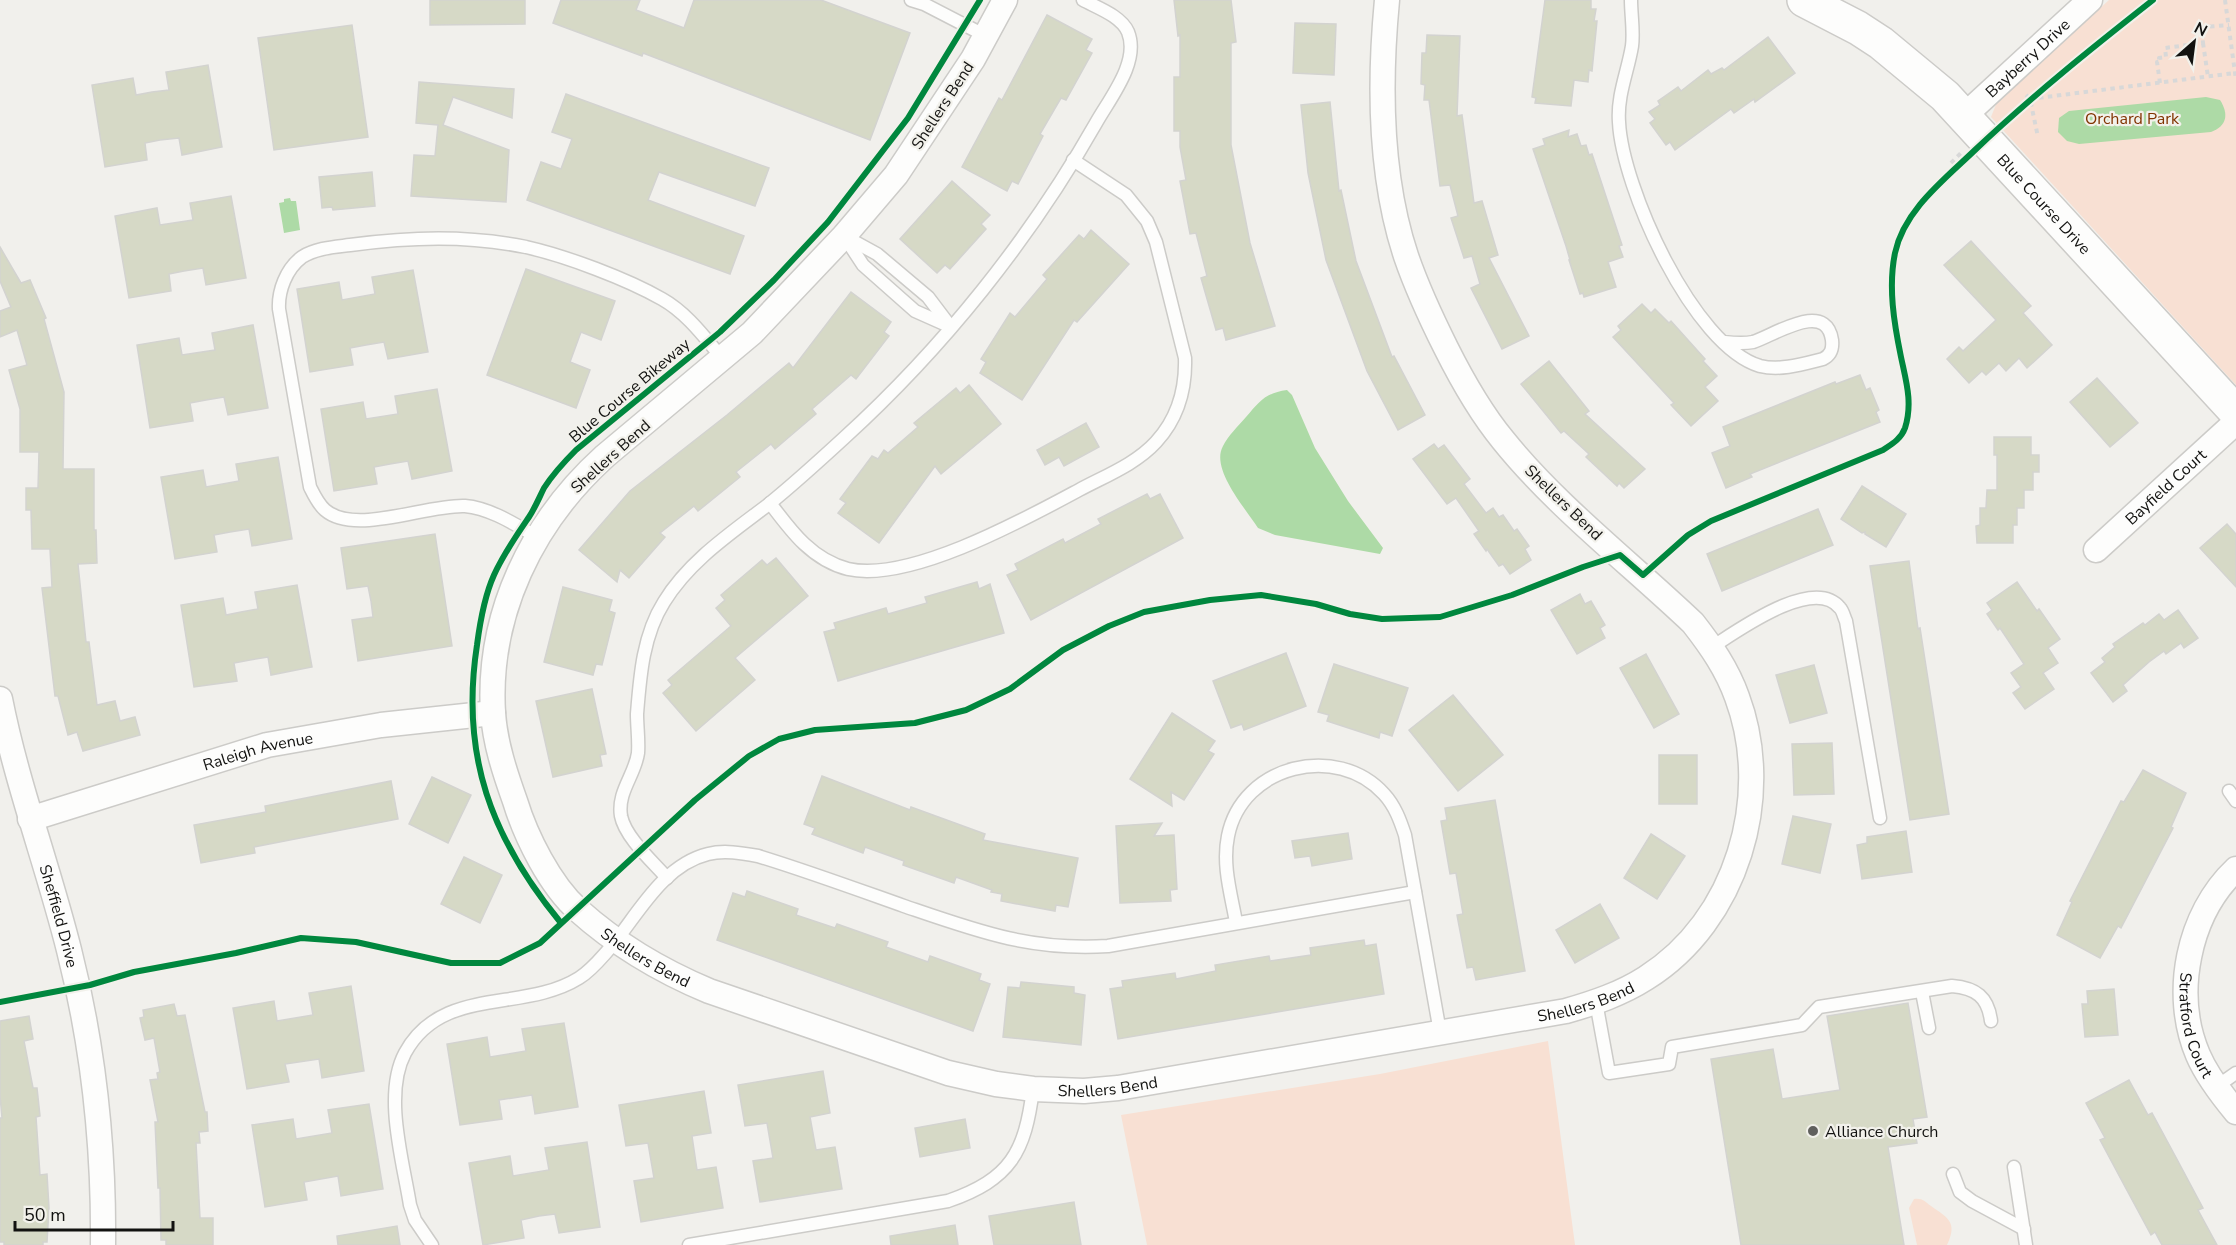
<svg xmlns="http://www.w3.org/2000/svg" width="2236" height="1245" font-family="'Nunito Sans',sans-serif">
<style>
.green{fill:#f8e0d3}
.water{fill:#addaa6}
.building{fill:#d6d9c6;stroke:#d3d3d0;stroke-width:1.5}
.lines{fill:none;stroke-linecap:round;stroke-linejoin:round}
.service-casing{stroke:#cccbc8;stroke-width:15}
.minor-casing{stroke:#cccbc8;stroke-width:27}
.secondary-casing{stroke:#cccbc8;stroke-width:36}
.path{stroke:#d8d8d8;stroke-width:4;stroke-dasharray:4.5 4.5;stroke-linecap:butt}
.service{stroke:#fdfdfc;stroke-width:12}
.minor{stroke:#fdfdfc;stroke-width:24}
.secondary{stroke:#fdfdfc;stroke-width:33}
.cycleway-casing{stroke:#f2f1eb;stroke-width:10}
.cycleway{stroke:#00873e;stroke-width:6}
.poi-dot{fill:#60605d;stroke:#f2f1eb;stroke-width:2}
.labels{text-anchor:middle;stroke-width:4.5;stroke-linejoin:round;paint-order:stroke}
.street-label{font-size:16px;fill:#121210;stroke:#f2f1eb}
.park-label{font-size:16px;fill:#803301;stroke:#f2f1eb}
.poi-label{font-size:16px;fill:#121210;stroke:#f2f1eb;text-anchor:start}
</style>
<rect width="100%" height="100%" fill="#f1f0ec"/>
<g class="green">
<path d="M2109,0h127v385l-245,-268 6,-15z"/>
<path d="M1548,1041l27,204h-428l-26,-130 259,-41z"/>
<path d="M1914,1199c9,-1 10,2 17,7 17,12 27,16 16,39h-30l-8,-37z"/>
</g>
<g class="water">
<path d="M2206,97l14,3c9,14 7,26 -9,32l-132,12 -12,-3 -9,-9 1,-14 10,-7z"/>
<path d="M290,198l1,3h5l4,29 -16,3 -5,-30 5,-1v-3z"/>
<path d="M1287,390l5,5 23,53 33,53 35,47 -3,6 -105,-19 -17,-7c-12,-19 -48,-59 -35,-82 5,-10 15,-20 23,-29 14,-16 19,-24 41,-27z"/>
</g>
<g class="building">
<path d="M430,0h95v24l-95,1z"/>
<path d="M561,0h79l-4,10 48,18 10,-28h127l89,33 -40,107 -227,-87 -1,3 -89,-33z"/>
<path d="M1174,0h57l5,42 -5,1v102l19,98 25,83 -49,14 -3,-12 -7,2 -15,-52 6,-2 -11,-43 -6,1 -10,-53 6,-1 -6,-33v-16h-6v-54h6v-42l-2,1z"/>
<path d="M1545,0h46v9h5l-2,12h3l-5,50 -3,-1 -1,12 -14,-2 -3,26 -36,-3 1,-5 -4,-1z"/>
<path d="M1047,15l45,24 -6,11 6,3 -26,47 -5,-2 -21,36 3,2 -25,48 -6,-3 -5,10 -45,-24 37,-69 3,2z"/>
<path d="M1295,23l41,1 -2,51 -41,-2z"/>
<path d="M352,25l16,112 -94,13 -16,-112z"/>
<path d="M1427,35l33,1 -3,80 5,-1 12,88 8,-2 16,54 -9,3 40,78 -27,13 -31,-61 9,-4 -8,-28 -8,2 -13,-40 7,-2 -8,-31 -10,1 -11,-86h-5l1,-15 -4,-1 1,-31h4z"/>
<path d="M1768,37l27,36 -40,29 -1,-3 -20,14 -3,-4 -56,41 -5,-8 -4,3 -16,-22 5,-4 -6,-7 11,-7 -2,-4 20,-14 3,4 27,-21 3,4 11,-6 2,2z"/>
<path d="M208,65l14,82 -40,8 -3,-17 -19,2 -15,3 2,17 -42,7 -13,-82 41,-7 3,17 16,-3 17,-2 -3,-18z"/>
<path d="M419,82l95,7 -2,29 -59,-21 -10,28 66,25 -3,52 -95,-6 3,-41 21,1 3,-31 -22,-2z"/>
<path d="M566,94l203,74 -14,38 -96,-34 -11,28 96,36 -14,38 -203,-74 14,-38 20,7 11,-30 -20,-7z"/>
<path d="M1330,102l9,89 2,-1 15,71 36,96 2,-1 31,59 -27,15 -31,-59 -41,-111 -18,-87 -7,-68z"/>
<path d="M1569,130l-1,7 9,-3 4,12 5,-1 3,10 3,-1 30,91 -3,1 4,11 -15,5 8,25 -32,10 -1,-4 -3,1 -11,-34h1l-4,-14 -33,-97 12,-4 -2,-6z"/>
<path d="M372,172l3,34 -42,4 -1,-3 -10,1 -3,-31z"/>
<path d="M952,181l38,34 -9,9 5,5 -36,40 -5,-4 -8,8 -37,-34z"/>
<path d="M231,196l15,82 -40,7 -3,-17 -19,3 -15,3 2,17 -42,7 -14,-82 42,-8 3,17 33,-5 -3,-17z"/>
<path d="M1091,230l38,34 -52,58 -3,-2 -52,80 -42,-27 6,-11 -5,-3 29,-46 5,4 32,-38 -4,-4 36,-40 5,4z"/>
<path d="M1971,241l60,65 -8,7 29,32 -25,23 -8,-10 -13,13 -7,-8 -13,12 -4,-4 -13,12 -22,-24 12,-12 4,4 33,-31 -52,-55z"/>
<path d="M0,247l21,36 9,-3 16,38 -2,1 20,73 -1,77h31v61h2l1,33 -19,1 8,78h3l8,63 18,-4 5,20 15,-4 5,18 -57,16 -6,-19 -9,3 -10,-39h-3l-13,-108 10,-1 -2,-38h-18l-1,-39h-5v-22h12l1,-36h-19v-43l-11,-39 18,-5 -10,-35 -17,7v-26l11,-4 -11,-26z"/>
<path d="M526,269l89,32 -14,39 -20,-8 -11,30 20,8 -14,38 -89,-33z"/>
<path d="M413,270l15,82 -40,7 -4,-17 -18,3 -16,3 3,17 -43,7 -13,-83 42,-7 3,18 33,-6 -3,-17z"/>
<path d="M851,292l40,30 -7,10 5,4 -33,43 -5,-4 -39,34 4,5 -41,35 -4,-5 -35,28 4,5 -42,34 -4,-5 -34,27 5,4 -36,41 -9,-8 -3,12 -38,-32 51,-59 97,-76 62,-52 4,5z"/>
<path d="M1642,304l9,9 4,-4 14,14 2,-2 34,38 -2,2 14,15 -12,11 13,14 -27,25 -20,-21 3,-2 -61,-66 8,-7 -3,-4z"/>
<path d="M253,325l15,83 -40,7 -4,-18 -18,3 -16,3 3,18 -43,7 -13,-83 42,-7 3,17 33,-5 -3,-17z"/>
<path d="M1549,361l40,50 -4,3 60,55 -21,19 -5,-5 -2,3 -31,-29 3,-3 -25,-23 -3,2 -40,-49z"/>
<path d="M1860,375l6,15 4,-2 9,22 -3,2 4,10 -130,52 2,3 -26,11 -14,-35 18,-7 -7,-19 112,-45 1,2z"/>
<path d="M2097,378l41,45 -28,24 -40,-45z"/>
<path d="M969,385l32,39 -60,50 -6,-8 -56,77 -41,-30 8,-10 -6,-4 32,-43 6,3 6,-9 4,3 30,-26 -4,-4 42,-35 4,5z"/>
<path d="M437,389l15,82 -40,8 -4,-18 -18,3 -16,3 3,17 -43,7 -13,-82 42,-7 3,17 32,-5 -3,-18z"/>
<path d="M1086,423l13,24 -35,19 -5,-9 -14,8 -8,-15z"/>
<path d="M1994,437h37v18h8v17h-6v18h-9v18h-7v17h-4v18h-36l-1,-17 4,-1v-17h6l1,-18h10v-35h-3z"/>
<path d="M1434,444l4,5 6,-4 26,34 -6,5 22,29 7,-5 6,9 4,-2 11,16 3,-2 12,17 -4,3 6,11 -21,14 -7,-10 -4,2 -12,-17 -1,2 -12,-17 5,-3 -23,-33 -9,6 -34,-45z"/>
<path d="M278,457l14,82 -40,7 -3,-17 -19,3 -16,3 3,17 -42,7 -14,-82 42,-7 3,17 33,-6 -3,-17z"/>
<path d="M1862,486l44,28 -20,33 -21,-13v-2l-3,1 -21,-14z"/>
<path d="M1147,494l3,5 10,-5 23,44 -152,82 -24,-45 11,-5 -3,-6 48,-25 2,4 36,-19 -3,-5z"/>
<path d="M1818,509l15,36 -111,46 -15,-37z"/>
<path d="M2227,524l9,10v53l-36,-39z"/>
<path d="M435,534l17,112 -94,15 -6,-41 21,-3 -2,-16 -3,-15 -21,3 -6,-41z"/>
<path d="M776,558l32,38 -73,62 20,22 -59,51 -33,-38 9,-8 -4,-5 63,-54 -15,-18 9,-8 -4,-5 41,-35 5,5z"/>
<path d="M1909,561l9,68 2,-1 29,186 -39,6 -40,-254z"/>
<path d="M977,582l2,7 11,-5 14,49 -166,48 -14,-49 12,-3 -2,-6 52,-15 2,6 39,-11 -2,-6z"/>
<path d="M2017,582l20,29 2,-2 21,30 -12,9 10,15 -15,10 11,16 -29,20 -12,-16 8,-6 -10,-14 13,-9 -24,-36 -2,2 -11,-16 5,-4 -5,-7z"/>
<path d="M297,585l15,82 -41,8 -3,-18 -18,3 -16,3 3,18 -43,6 -13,-82 42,-7 3,17 15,-3 17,-3 -3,-17z"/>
<path d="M563,587l49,13 -3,11 6,2 -13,52 -6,-1 -3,11 -49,-13z"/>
<path d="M1580,594l5,10 6,-3 14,24 -5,3 5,10 -28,16 -26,-44z"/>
<path d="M2178,610l20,28 -14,10 -3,-5 -15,11 -2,-3 -15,11 -26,23 4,6 -14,11 -22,-29 14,-11 -3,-4 13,-11 -2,-3 30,-21 2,2 14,-11 5,6z"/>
<path d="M1286,653l20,53 -62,24 -2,-6 -11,4 -18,-47z"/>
<path d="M1646,654l33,60 -25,14 -34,-60z"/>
<path d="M1334,664l74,24 -16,48 -12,-4 -1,6 -52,-17 2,-6 -11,-3z"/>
<path d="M1814,665l13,48 -37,10 -14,-48z"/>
<path d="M592,689l14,65 -6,1 2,11 -49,11 -17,-76z"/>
<path d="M1453,695l50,60 -45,36 -49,-61z"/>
<path d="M1172,713l43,28 -7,10 6,3 -30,46 -13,-8 1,14 -42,-27z"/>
<path d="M1832,743l2,51 -40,1 -2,-51z"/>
<rect x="1659" y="755" width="38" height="49"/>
<path d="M2143,770l43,23 -15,34 2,1 -27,52 -25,48 -3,-2 -18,32 -43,-23 15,-33 -2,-1 51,-100 3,1z"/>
<path d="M822,776l88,34 1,-3 74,27 -2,6 95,18 -10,49 -12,-2 -1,6 -54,-10 1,-7 -11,-2 1,-2 -36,-13 -2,6 -51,-18 1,-4 -39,-14 -2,6 -51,-19 3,-6 -11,-4z"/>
<path d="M432,777l39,18 -23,48 -39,-19z"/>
<path d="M391,781l7,38 -144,28 1,6 -54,10 -7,-38 72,-13 -1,-6z"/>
<path d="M1495,800l30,171 -49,9 -3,-13 -6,1 -10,-53 6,-1 -7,-41 -6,1 -9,-53 6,-1 -2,-12z"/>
<path d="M1793,816l38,8 -11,49 -38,-9z"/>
<path d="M1162,823l-8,13 20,-1 3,54 -7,1 1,11 -51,2 -4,-77z"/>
<path d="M1906,831l6,41 -50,7 -5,-34 10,-2v-6z"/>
<path d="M1348,833l4,26 -40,7 -2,-10 -15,2 -3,-17z"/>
<path d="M1651,834l34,22 -28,43 -33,-21z"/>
<path d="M464,857l38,18 -22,48 -39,-19z"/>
<path d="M747,891l51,18 -2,6 39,13 2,-4 51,18 -2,5 42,15 2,-6 51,18 -2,6 11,4 -17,47 -256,-91 16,-47 12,4z"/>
<path d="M1600,904l19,34 -44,25 -19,-33z"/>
<path d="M1364,940l1,6 11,-2 8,50 -266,45 -8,-50 13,-2 -1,-6 53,-8 1,6 40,-8 -1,-6 54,-9 1,5 41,-6 -1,-7z"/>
<path d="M1021,982l53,5v6l11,2 -4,50 -78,-8 5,-50 12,1z"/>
<path d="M351,986l13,85 -42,7 -3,-19 -34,5 4,18 -42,7 -14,-81 41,-7 3,20 36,-6 -4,-22z"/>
<path d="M2114,989l4,46 -33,2 -3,-33h6l-1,-13z"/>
<path d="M1908,1003l19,114 -14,2 4,24 -29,4 16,98h-163l-30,-186 62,-10 9,50 58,-9 -13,-74z"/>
<path d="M174,1004l3,12 8,-1 20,97h2l1,19 -9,1 1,11h-4l4,75h13v27h-47v-5h-5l-1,-52h-2l-3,-66h3l-8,-42 8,-1 -1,-6 3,-1 -6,-34 -9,2 -5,-22 4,-1 -1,-7z"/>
<path d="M29,1016l4,23 -9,2 9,47h4l3,28 -4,1 4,58 7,-1 2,34 -2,34h-4v3h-39v-3h-4v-124h2l-2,-22v-75z"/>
<path d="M564,1023l14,84 -43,7 -3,-19 -33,5 3,19 -42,6 -13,-81 40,-7 3,20 36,-6 -4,-22z"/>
<path d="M823,1071l7,42 -20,4 6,33 19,-3 7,42 -82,13 -7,-41 20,-3 -6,-35 -22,3 -7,-41z"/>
<path d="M2129,1080l19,35 4,-2 27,50 24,45 -5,2 19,35h-55l-7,-13 -4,3 -28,-52 -23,-43 5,-2 -19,-35z"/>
<path d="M704,1091l7,42 -19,3 5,34 19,-3 7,41 -82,14 -7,-41 20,-3 -6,-35 -22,3 -7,-41z"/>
<path d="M369,1104l14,85 -42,7 -3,-20 -34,6 3,18 -42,7 -13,-82 41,-6 3,20 36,-6 -4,-23z"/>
<path d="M965,1119l5,29 -50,9 -5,-29z"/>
<path d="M587,1142l13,85 -41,6 -4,-19 -16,2 -18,4 3,18 -41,7 -14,-82 41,-7 3,20 36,-6 -4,-22z"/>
<path d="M1074,1202l7,43h-87l-5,-29z"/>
<path d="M955,1225l3,20h-67l-1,-9z"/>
<path d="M397,1226l3,19h-62l-1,-9z"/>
</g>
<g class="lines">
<g class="service-casing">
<g id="service">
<path d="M911,0l13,4 62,32"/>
<path d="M1631,0c0,15 3,31 1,46 -4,25 -15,49 -13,76 3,65 74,224 141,244 21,5 43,-2 63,-7 8,-4 10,-10 9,-19 -6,-41 -59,-4 -79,2 -10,2 -19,1 -29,0"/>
<path d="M844,236l19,29 52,46 36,16"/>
<path d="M846,237l31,17 51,43 22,29"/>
<path d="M770,503c21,28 42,57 78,66 61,14 177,-50 231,-79 26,-14 57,-26 77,-48 22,-24 30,-52 29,-84l-29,-116 -9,-21 -21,-26 -53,-35"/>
<path d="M537,537c-21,-12 -47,-29 -72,-31 -38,-2 -110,30 -140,4 -7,-6 -11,-15 -15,-23l-31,-178c-1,-18 7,-40 23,-52 14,-9 33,-10 48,-12 61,-8 116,-10 176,2 40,9 101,32 136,52 25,14 43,39 61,60"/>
<path d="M1712,647c25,-16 102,-72 128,-39 3,3 4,9 6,13l34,197"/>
<path d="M2229,791l7,10"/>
<path d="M667,878c-14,-16 -42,-41 -46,-62 -4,-24 14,-41 17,-63 1,-13 -1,-26 -1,-39 3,-38 6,-79 27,-112 25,-41 67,-69 105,-98 26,-21 50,-43 75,-66 99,-90 186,-199 252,-315 14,-25 44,-61 32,-91 -7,-16 -30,-24 -45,-32"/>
<path d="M1236,922c-5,-28 -14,-57 -8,-86 14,-71 109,-94 156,-42 11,12 16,26 21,41l35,197"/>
<path d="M1922,992l7,36"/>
<path d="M1596,1002l13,71 60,-9 3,-17 130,-22 17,-18 133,-21c24,2 36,11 39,35"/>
<path d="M2216,1087l20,-14"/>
<path d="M2014,1167l12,78"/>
<path d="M1953,1174l7,18 12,9 52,28"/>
<path d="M432,1245l-17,-25 -5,-15c-7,-44 -27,-111 -5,-152 37,-68 118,-40 174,-75 13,-8 22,-20 32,-31 27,-33 52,-82 97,-93 16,-4 33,-1 50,2 49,15 98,33 146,50 73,25 126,45 204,40l307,-54"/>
<path d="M689,1245l259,-44c63,-22 77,-49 85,-112"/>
</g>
</g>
<g class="minor-casing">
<g id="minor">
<path id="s1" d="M1005,0l-32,59 -77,116 -52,61 -92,97 -147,123c-73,66 -118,158 -112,257 2,30 12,60 22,88 11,36 35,84 63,109 39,35 83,61 131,81l239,82 48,11 37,5 51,2 34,-3 448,-77c28,-8 55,-17 80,-33 91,-57 128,-182 91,-281 -10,-28 -26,-51 -44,-74 -62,-59 -137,-117 -190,-183 -23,-28 -41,-60 -57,-92 -15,-30 -29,-60 -40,-92 -27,-81 -27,-172 -19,-256"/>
<path id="s2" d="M1964,116l126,-116"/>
<path id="s3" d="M2096,550l140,-128"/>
<path id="s4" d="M0,699c17,86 48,167 69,251 24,95 35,197 34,295"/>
<path id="s5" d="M30,819l237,-74 114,-20 112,-12"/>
<path id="s6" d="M2236,869c-48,45 -64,125 -38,186 9,21 23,39 38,57"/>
</g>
</g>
<g class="secondary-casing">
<g id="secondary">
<path id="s7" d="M1804,0l54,28 23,15 64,53 291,316"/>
</g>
</g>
<g class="path">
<path d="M2225,0l11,80"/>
<path d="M2203,43l5,34"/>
<path d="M2160,83l-3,-21h3l-1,-4 7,-1 -1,-9 38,-5 -1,-13h3l-1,-3 25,-2"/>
<path d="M2026,95l4,4 8,38"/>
<path d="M2030,99l205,-26"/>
<path d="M1951,163l10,-10"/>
</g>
<use href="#service" class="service"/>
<use href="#minor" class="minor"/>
<use href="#secondary" class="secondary"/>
<g class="cycleway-casing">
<g id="cycleway">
<path d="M561,923c-70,-85 -101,-168 -84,-278 3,-23 7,-48 17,-70 10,-22 22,-39 35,-58 6,-9 10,-19 15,-29 9,-14 20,-26 32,-38l144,-118 54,-52 54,-58 80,-104 72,-118"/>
<path d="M0,1002l90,-17 44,-13 102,-19 65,-15 55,4 95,21h49l40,-20 155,-143 54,-44 30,-17 36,-9 100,-7 51,-13 44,-21 53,-39 46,-24 35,-14 66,-12 51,-5 55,9 34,10 32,5 58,-2 72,-22 71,-28 37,-12 23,20 45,-40 23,-14 172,-71c9,-6 18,-11 22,-22 8,-25 1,-47 -4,-71 -7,-34 -13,-70 -6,-104 9,-43 50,-74 80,-103 57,-54 117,-102 178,-150"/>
</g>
</g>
<use href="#cycleway" class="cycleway"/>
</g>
<circle class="poi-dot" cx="1813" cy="1131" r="6"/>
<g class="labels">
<g class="street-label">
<text dy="6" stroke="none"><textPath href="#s2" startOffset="86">Bayberry Drive</textPath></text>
<text transform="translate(942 105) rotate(-57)" y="6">Shellers Bend</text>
<text dy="6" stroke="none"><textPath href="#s7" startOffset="318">Blue Course Drive</textPath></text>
<text transform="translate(629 390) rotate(-40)" y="6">Blue Course Bikeway</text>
<text transform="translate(610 456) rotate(-42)" y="6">Shellers Bend</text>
<text dy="6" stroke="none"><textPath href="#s3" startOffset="94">Bayfield Court</textPath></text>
<text transform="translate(1564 502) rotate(44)" y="6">Shellers Bend</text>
<text dy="6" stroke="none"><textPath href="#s5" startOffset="238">Raleigh Avenue</textPath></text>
<text dy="6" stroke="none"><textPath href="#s4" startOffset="225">Sheffield Drive</textPath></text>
<text dy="6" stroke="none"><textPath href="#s1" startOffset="1203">Shellers Bend</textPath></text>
<text dy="6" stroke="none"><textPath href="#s1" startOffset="2175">Shellers Bend</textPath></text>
<text dy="6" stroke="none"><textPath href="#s6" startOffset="171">Stratford Court</textPath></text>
<text dy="6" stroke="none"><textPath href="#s1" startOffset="1689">Shellers Bend</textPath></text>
</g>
<g class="park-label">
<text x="2132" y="124">Orchard Park</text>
</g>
<g class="poi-label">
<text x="1825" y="1137">Alliance Church</text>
</g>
</g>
<g transform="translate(2194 42) rotate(28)" stroke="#f2f1eb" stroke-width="4.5" paint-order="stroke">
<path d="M0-4.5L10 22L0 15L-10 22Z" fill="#121210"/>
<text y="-9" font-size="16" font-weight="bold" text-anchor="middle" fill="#121210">N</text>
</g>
<path d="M15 1221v9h158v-9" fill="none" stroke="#121210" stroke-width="3"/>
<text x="24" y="1221" font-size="18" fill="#121210" stroke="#f2f1eb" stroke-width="4.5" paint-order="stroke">50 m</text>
</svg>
